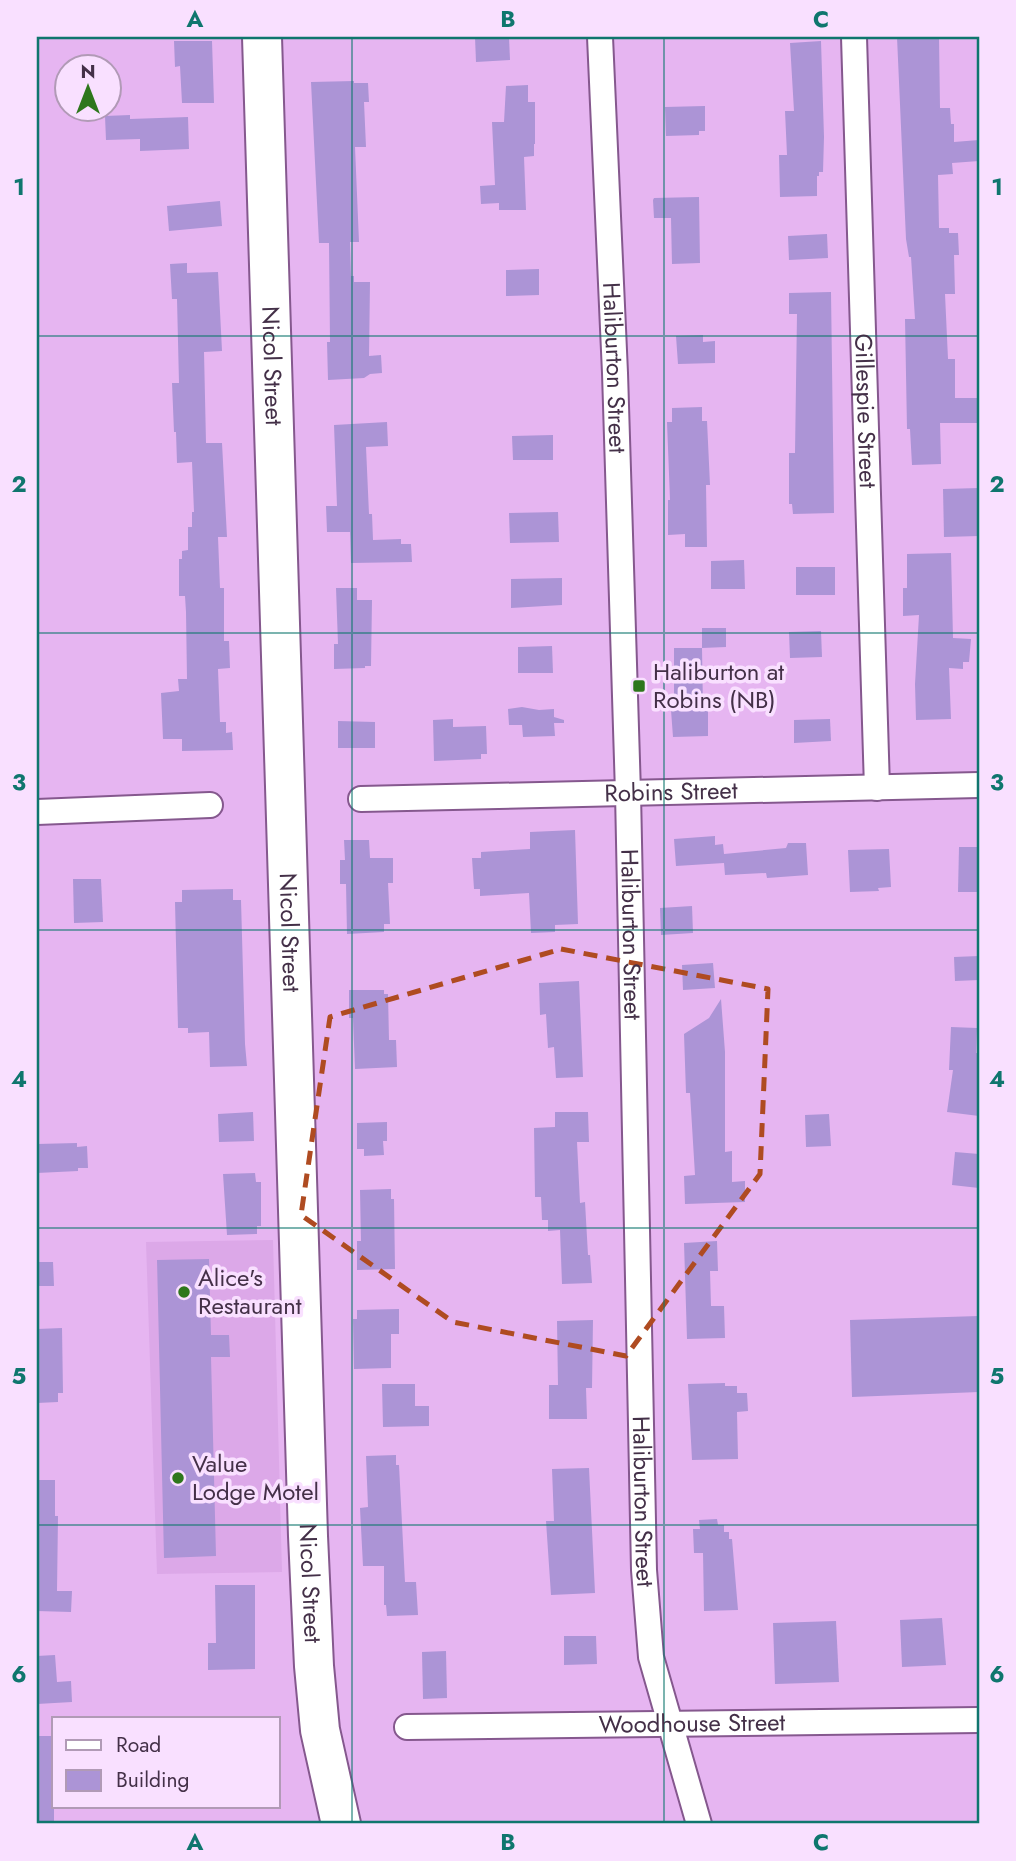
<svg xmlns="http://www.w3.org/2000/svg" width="1016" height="1861" font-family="Jost,sans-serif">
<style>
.built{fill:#dca8e8}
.building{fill:#ac94d6}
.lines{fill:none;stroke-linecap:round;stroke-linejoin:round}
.street-casing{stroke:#85588e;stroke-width:28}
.highway-casing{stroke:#85588e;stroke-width:42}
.street{stroke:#fff;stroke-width:24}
.highway{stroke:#fff;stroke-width:38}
.marked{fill:none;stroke:#af4b21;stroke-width:5;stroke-dasharray:14 9;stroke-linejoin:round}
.grid{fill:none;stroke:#0f766e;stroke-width:2;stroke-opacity:0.55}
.poi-dot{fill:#2e771c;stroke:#f9e0ff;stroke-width:2.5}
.labels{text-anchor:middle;stroke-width:7;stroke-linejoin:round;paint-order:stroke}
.street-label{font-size:24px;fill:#443048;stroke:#f9e0ff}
.poi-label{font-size:24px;fill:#443048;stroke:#f9e0ff;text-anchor:start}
.neatline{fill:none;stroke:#0f766e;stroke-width:2.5}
.grid-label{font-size:23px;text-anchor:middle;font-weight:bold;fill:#0f766e}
</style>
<rect width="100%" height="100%" fill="#e6b5f1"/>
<path class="built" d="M273,1240l9,332 -125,2 -11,-332z"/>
<g class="building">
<path d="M475,37h34l1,23 -34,2z"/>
<path d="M897,37h42l1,71h10l1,16h3v18l25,-2v21l-27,2 1,11 -15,1 1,53h10v5h9l1,22h-5l1,39h-10l3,65h7v39h24v25h-39l1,41 -29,1 -2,-36h-3l-2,-110h10l-4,-62h-2l-3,-18z"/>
<path d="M174,41h38l2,62h-32l-2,-37 -5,1z"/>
<path d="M821,41l3,96 -1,35h-4v4h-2v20l-37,1 -1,-42h8l-2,-44h9l-4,-68z"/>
<path d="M354,81v2h14l1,19h-5l2,45h-11l4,95h-9l1,34h3v6h16l-1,74 12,-1 1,18 -12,1 -6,4 -36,2 -1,-38h3l-1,-99h-10l-8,-161z"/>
<path d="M528,85v17h7v42h-1v12l-10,1 2,53h-27v-7l-18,1 -1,-18 15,-1 -3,-63h12l2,-36z"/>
<path d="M705,106v25h-6v4l-33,1 -1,-29z"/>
<path d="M130,115v4l58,-2 1,32 -49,2v-12l-34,1 -1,-24z"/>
<path d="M699,197l1,66 -28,1 -1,-46h-17l-1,-18 1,-2z"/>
<path d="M220,201l2,25 -53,5 -2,-25z"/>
<path d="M827,234l1,24 -39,2 -1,-24z"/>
<path d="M187,263v10l31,-1 4,79 -18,1 2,91h16l5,94h-9l2,51h4v53h5l1,27 -12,1 2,53h6v11l6,-1 1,18 -51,1v-12h-19l-2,-46 18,-2 -1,-12h9l-1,-67 -1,-16h-6v-37h3v-8l6,-1v-23h4v-15h2l-2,-50 -15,1 -1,-31h-2l-2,-49h7l-2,-84h-5l-2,-35z"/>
<path d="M539,269v26l-33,1v-26z"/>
<path d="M831,292l3,221 -41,1 -1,-10h-3v-51h6l2,-139h-8v-21z"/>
<path d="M703,335v7l12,-1v22l-37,1 -2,-28z"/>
<path d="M702,407v14h5l3,64h-4l1,62h-22v-13l-17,1v-35h2l-3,-78h5v-14z"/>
<path d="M387,422l1,24 -22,1 3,67h3l1,26 28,-1v5h10l1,18 -61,1 -1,-31h-23l-1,-26h11l-3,-81z"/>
<path d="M553,435v25h-40l-1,-24z"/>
<path d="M979,488v48l-35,1 -1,-48z"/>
<path d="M558,512l1,30 -49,1 -1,-30z"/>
<path d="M951,553l2,85 18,1 -2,23h-6v7l-14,-1 2,51 -35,1 -1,-36 4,-69 -16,1v-28h4v-34z"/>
<path d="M744,560l1,29h-34v-28z"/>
<rect x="796" y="567" width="39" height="28"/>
<path d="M562,578v27l-51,3v-29z"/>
<path d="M336,588h21v12h15l-1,66h-6v2l-31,1v-25h4z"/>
<path d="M702,628h24v19l-24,1z"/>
<path d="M821,631l1,26 -32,1 -1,-26z"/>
<path d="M552,646l1,27h-35v-26z"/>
<path d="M674,648h28l1,61h5v27l-35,1 -2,-27h3z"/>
<path d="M522,707l17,3 15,-1v8l10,3v3h-10l1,13 -32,1 -1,-12h-13l-1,-16z"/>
<path d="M453,719v8l33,-1 1,28h-6v5l-47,2 -1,-41z"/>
<path d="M830,719l1,22 -37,2v-23z"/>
<path d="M338,721l37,1v26h-37z"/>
<path d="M575,830l3,94 -23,1v7l-24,1 -2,-40 -49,3v-7h-6l-2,-31h9v-6l49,-3v-17z"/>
<path d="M715,836v9l8,-1 1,10 62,-6 2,-5h18l2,32 -41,3 -1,-5 -41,2 -1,-12 -48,3 -2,-27z"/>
<path d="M344,840h25l1,18h23v25h-5l2,41h-6v8l-37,2 -1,-50h-6v-24h5z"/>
<path d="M959,847h20v45h-21z"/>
<path d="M889,849l2,38 -13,1 1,3 -29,1 -2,-42z"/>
<path d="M73,879h28l2,43 -29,1z"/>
<path d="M233,889v11h8l4,144 2,22 -37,1 -1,-35 -21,1v-5h-10l-3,-126h7v-12z"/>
<path d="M692,906l1,27 -32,2 -1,-27z"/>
<path d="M979,956v24l-24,1 -1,-24z"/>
<path d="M713,963l2,25 -32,2 -1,-25z"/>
<path d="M579,981l4,96 -27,1 -2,-31 -6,1 -2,-34 -6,1 -1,-32z"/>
<path d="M349,990h35v4h4l1,46h7l1,27 -42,2 -2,-51h-4z"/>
<path d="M721,999l4,53v100l7,-1v31l13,-1v21l-60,2 -1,-28 11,-1 -5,-82h-4l-2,-59 25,-16z"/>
<path d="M951,1027l26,1 -1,25h3v63l-32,-4 6,-42h-4z"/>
<path d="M253,1112l1,29 -35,1 -1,-28z"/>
<path d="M555,1112h33l1,30h-12l3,61 5,-1 3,53h2l2,28 -30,1 -2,-54 -12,1v-11h-6l-1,-23h-6l-1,-69 21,-1z"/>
<path d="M829,1114l2,32 -25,1 -1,-32z"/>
<path d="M387,1122v19h-4l1,14 -20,1v-7h-7v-26z"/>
<path d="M77,1143v4l10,-1 1,22h-10v3l-41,2v-29z"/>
<path d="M955,1152l24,2v34l-27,-3z"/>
<path d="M255,1173l1,9h5v44h-4v8l-30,1 -4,-61z"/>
<path d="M391,1189v10h3l1,70 -38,1v-29h4l-1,-51z"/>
<path d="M717,1241l1,30h-8l1,35h13l1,32 -38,1 -3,-96z"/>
<path d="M209,1259l2,76h18l1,22h-19l5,199 -52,2 -7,-298z"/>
<path d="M37,1262h16l1,24h-17z"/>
<path d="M399,1309v25h-8v34l-37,1 -1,-50h4v-9z"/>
<path d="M979,1316v76l-127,5 -2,-77z"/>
<path d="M593,1320l-1,68h-6l1,31h-38v-34h9l-1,-64z"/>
<path d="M62,1328l1,65h-5v9l-21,1v-74z"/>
<path d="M725,1383v3h12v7h10l1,18 -11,1 1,47 -46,1 -4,-76z"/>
<path d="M382,1384h33v22h14v20l-46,1z"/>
<path d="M396,1455v10h3l6,117h11l2,33 -31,1 -1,-11h-2v-39h-21l-3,-58 8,-1 -2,-51z"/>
<path d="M589,1468l6,125 -44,2 -5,-74h8l-2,-52z"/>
<path d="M37,1480h18v36h3l-1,75h15l-1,21 -34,-1z"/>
<path d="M717,1519l1,6h6v7h5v7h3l6,71 -34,1 -1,-58h-9l-1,-24h7l-1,-9z"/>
<path d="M215,1585h40v84l-47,1v-27h8z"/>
<path d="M942,1618l4,47 -44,2 -2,-47z"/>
<path d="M836,1621l3,61 -64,2 -2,-61z"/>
<path d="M564,1636h32l1,28 -33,1z"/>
<path d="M446,1651l1,47 -24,1 -1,-47z"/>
<path d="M55,1655l2,27 14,-1 1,21 -35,2v-48z"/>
<rect x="37" y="1736" width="17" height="88"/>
</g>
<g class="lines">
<g class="street-casing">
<g id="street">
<path id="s1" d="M600,37l15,336 13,420 16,777 7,87 48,167"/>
<path id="s2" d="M854,37l23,751"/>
<path id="s3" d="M361,799l618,-14"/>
<path d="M37,812l173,-7"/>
<path id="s4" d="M407,1727l572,-7"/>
</g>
</g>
<g class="highway-casing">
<g id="highway">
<path id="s5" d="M262,37l46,1499 6,130 6,64 21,94"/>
</g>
</g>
<use href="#street" class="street"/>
<use href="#highway" class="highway"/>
</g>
<path class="marked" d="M561,949l207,40 -8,185 -134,182 -173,-34 -152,-107 29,-198z"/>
<path class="grid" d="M352,37v1787M664,37v1787M37,336h942M37,633h942M37,930h942M37,1228h942M37,1525h942"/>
<g class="poi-dot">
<rect x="632" y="679" width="14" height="14" rx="3.5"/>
<circle cx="184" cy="1292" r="7"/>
<circle cx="178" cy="1478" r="7"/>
</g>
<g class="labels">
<g class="street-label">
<text dy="8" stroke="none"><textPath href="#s5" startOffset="329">Nicol Street</textPath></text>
<text dy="8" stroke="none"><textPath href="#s1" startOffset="331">Haliburton Street</textPath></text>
<text dy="8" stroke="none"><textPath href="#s2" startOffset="374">Gillespie Street</textPath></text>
<text dy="8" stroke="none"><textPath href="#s3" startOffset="310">Robins Street</textPath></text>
<text dy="8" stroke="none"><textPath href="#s5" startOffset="896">Nicol Street</textPath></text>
<text dy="8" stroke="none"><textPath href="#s1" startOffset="898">Haliburton Street</textPath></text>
<text dy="8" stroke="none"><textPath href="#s1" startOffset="1465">Haliburton Street</textPath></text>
<text dy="8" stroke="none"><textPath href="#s5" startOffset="1547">Nicol Street</textPath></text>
<text dy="8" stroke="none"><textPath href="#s4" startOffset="285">Woodhouse Street</textPath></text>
</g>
<g class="poi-label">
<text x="653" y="680">Haliburton at<tspan x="653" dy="28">Robins (NB)</tspan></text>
<text x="198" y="1286">Alice's<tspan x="198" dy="28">Restaurant</tspan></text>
<text x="192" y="1472">Value<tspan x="192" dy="28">Lodge Motel</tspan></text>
</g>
</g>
<rect width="1016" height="1861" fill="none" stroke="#f9e0ff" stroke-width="77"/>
<rect x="52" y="1717" width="228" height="91" fill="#f9e0ff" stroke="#b19ab6" stroke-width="2"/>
<rect x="66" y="1740" width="35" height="10" fill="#ffffff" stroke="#b19ab6" stroke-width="2"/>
<text x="116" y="1752" font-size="21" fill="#443048">Road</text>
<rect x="66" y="1770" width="35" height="21" fill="#ac94d6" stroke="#b19ab6" stroke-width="2"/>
<text x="116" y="1787" font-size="21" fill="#443048">Building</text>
<g transform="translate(88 88)"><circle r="33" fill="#f9e0ff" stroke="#b19ab6" stroke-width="2"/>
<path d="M0-5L12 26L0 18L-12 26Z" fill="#2e771c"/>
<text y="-10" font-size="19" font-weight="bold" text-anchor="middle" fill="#443048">N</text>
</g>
<rect x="38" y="38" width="940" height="1784" class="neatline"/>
<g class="grid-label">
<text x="195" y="27">A</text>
<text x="508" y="27">B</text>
<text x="821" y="27">C</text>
<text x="19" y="195">1</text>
<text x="997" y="195">1</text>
<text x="19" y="492">2</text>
<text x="997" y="492">2</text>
<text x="19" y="790">3</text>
<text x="997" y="790">3</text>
<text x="19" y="1087">4</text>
<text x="997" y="1087">4</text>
<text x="19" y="1384">5</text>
<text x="997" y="1384">5</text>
<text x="19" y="1682">6</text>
<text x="997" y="1682">6</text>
<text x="195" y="1850">A</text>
<text x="508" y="1850">B</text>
<text x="821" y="1850">C</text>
</g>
</svg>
